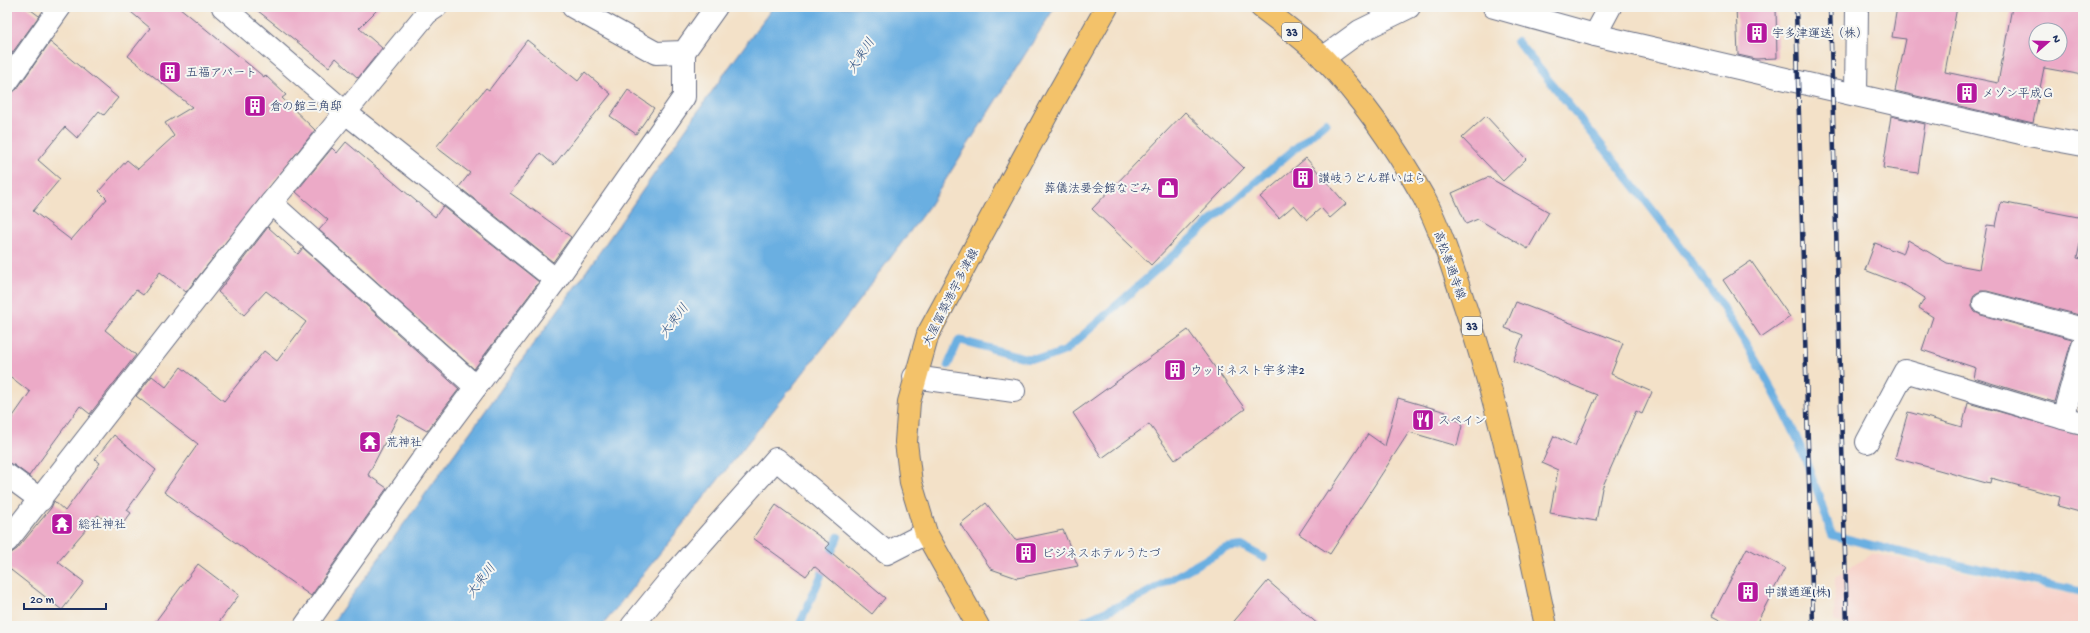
<svg xmlns="http://www.w3.org/2000/svg" width="2090" height="633" font-family="'Gochi Hand','Klee One',sans-serif">
<style>
.built{fill:#f7d1c9}
.water{fill:#6bafe1;stroke:#436fa0}
.lines{fill:none;stroke-linecap:round;stroke-linejoin:round}
.stream{stroke:#6bafe1;stroke-width:8}
.building{fill:#ecaac7;fill-rule:evenodd}
.minor-casing{stroke:#676d83;stroke-width:24}
.major-casing{stroke:#676d83;stroke-width:24}
.minor{stroke:#fff;stroke-width:22}
.major{stroke:#f3c26a;stroke-width:22}
.rail-casing{stroke:#1b2f5e;stroke-width:4.5}
.rail{stroke:#f6f6f2;stroke-width:3;stroke-dasharray:9;stroke-linecap:butt}
.labels{text-anchor:middle;stroke-width:4;stroke-linejoin:round;paint-order:stroke}
.shield{fill:#f6f6f2;stroke:#5d6b8a;stroke-width:1}
.shield-label{font-size:11px;font-weight:bold;fill:#1b2f5e}
.poi-label{font-size:12px;fill:#1b2f5e;stroke:#f6f6f2;text-anchor:start}
.street-label{font-size:12px;fill:#1b2f5e;stroke:#f6f6f2}
.water-label{font-size:13px;font-style:italic;fill:#335585;stroke:#f6f6f2}
</style>
<rect width="100%" height="100%" fill="#f6f6f2"/>
<filter id="ink" filterUnits="userSpaceOnUse"><feTurbulence type="fractalNoise" baseFrequency=".025" numOctaves="2"/><feDisplacementMap in="SourceGraphic" scale="8" xChannelSelector="R" yChannelSelector="G"/><feConvolveMatrix kernelMatrix="1 2 1 2 8 2 1 2 1" color-interpolation-filters="sRGB"/></filter>
<filter id="wash" filterUnits="userSpaceOnUse"><feTurbulence type="fractalNoise" baseFrequency=".012" numOctaves="4" result="noise"/><feDisplacementMap in="SourceGraphic" scale="16" xChannelSelector="R" yChannelSelector="G"/><feGaussianBlur stdDeviation="0.9" result="paint"/><feColorMatrix in="noise" values="0 0 0 0 0 0 0 0 0 0 0 0 0 0 0 0 0 1.4 0 .05"/><feComposite in="paint" operator="in"/></filter>
<g filter="url(#wash)">
<rect width="100%" height="100%" fill="#f3e1c8"/>
<path class="built" d="M1872,553l211,44v29h-236l-13,-5 1,-43z"/>
<path class="water" d="M773,7h282l-126,199 -99,133 -228,287h-272l255,-353 137,-196z"/>
<g class="lines">
<g class="stream">
<path d="M1517,41c99,123 207,245 276,389 16,33 27,70 39,105l63,16 188,41"/>
<path d="M948,365l11,-25 67,18h20l19,-7 186,-165 75,-64"/>
<path d="M799,626l39,-89"/>
<path d="M1073,626l68,-30 85,-48 16,-2 22,12"/>
</g>
</g>
<g id="blocks">
<g class="building">
<path d="M7,7h20l12,9 -32,44z"/>
<path d="M125,7h54l85,70 1,-2 21,20 -4,3 33,32 -129,162 -26,-20 -17,23 -7,-5 -31,40 31,25 -46,59 -10,-8 -51,70 -15,-11 -7,-2v-38l23,-33 -23,-18v-280l10,-5 33,-47 68,56 -14,17 -5,-4 -22,27 -12,-11 -27,33 22,19 -27,32 38,29 36,-41 -8,-8 28,-31 11,9 36,-33 -9,-13 27,-16 -64,-51 22,-28z"/>
<path d="M253,7h127l-21,21 23,20 -24,30 -22,-20 -7,9z"/>
<path d="M1736,7h40l1,51 -21,1 -18,-4z"/>
<path d="M1897,7h60l-12,65 53,11 14,-76h71v68l-39,-7 -11,55 -138,-32 11,-52 -14,-2zM2036,30h24v24h-24z"/>
<path d="M527,40l51,41 7,-9 26,22 -57,71 -14,-12 -30,40 61,44 -18,25 -94,-75 11,-14 -34,-26 50,-59 3,2z"/>
<path d="M628,90l26,18 -18,26 -26,-18z"/>
<path d="M1185,112l59,56 -93,97 -59,-56z"/>
<path d="M1486,116l40,43 -23,22 -41,-43z"/>
<path d="M1891,116l34,8 -7,49 -35,-5z"/>
<path d="M346,142l89,75 8,-11 96,76 -65,87 -155,-139 9,-10 -32,-28 36,-44 5,5z"/>
<path d="M1306,158l40,46 -16,14 -9,-10 -14,12 -13,-15 -15,13 -19,-21z"/>
<path d="M1488,177l61,35 -21,37 -50,-30 -12,5 -14,-31z"/>
<path d="M2001,202l82,16v12l-6,28 6,1v57l-96,-25h-6l-6,3 -3,6v7l3,5 6,3 91,24 -18,63 -80,-24 2,-10 -54,-18 11,-33 -14,-9 6,-10 -19,-12 -41,-16 10,-27 28,11 5,-14 39,23 32,6 8,-44 9,1z"/>
<path d="M268,227l30,27 5,-6 156,141 -32,42 -28,-16 -31,60 19,13 -76,108 -147,-104 34,-48 -62,-48 16,-20 14,11 15,-20 43,34 40,-50 13,10 29,-39 -40,-31 -22,24 -26,-23z"/>
<path d="M1751,261l39,56 -29,20 -38,-57z"/>
<path d="M1516,302l107,41 -12,31 41,18 -10,22 -6,-3 -34,77 -6,33 -46,-8 8,-43 -16,-7 12,-27 21,10 22,-51 -84,-34 10,-26 -18,-7z"/>
<path d="M1188,330l57,79 -70,51 -26,-36 -47,34 -29,-45z"/>
<path d="M1398,398l48,14 -2,5 19,5 -6,24 -48,-14 -79,122 -31,-20 29,-44 2,1 38,-57 17,12z"/>
<path d="M1968,403l115,32v78l-25,-7 2,-9 -69,-19 -1,6 -95,-26 13,-46 54,15z"/>
<path d="M114,435l42,35 -29,40 4,3 -13,17 -20,-15 -40,47 26,20 -22,28 -55,-43v-11l10,-7 34,-41 3,-7 11,10 35,-48 -5,-4z"/>
<path d="M986,503l29,37 48,-10 15,36 -61,12 -26,-9 -31,-45z"/>
<path d="M776,505l54,39 -4,4 59,50 -13,16 -58,-48 -8,10 -53,-38z"/>
<path d="M1747,548l38,20 -30,58h-24l-19,-10z"/>
<path d="M198,564l41,31 -23,31h-64z"/>
<path d="M1268,581l52,45h-90z"/>
</g>
</g>
</g>
<g filter="url(#ink)">
<use href="#blocks" fill-opacity="0" stroke="#676d83" stroke-width="1"/>
<g class="lines">
<g class="minor-casing">
<g id="minor">
<path d="M223,7l123,106 210,167"/>
<path d="M573,7l83,46 28,-1 32,-45"/>
<path d="M1494,7l101,28 439,101 49,9"/>
<path d="M1595,35l15,-28"/>
<path d="M1323,58l37,-27 49,-24"/>
<path d="M7,82l53,-75"/>
<path d="M1856,94l1,-87"/>
<path d="M271,203l205,184"/>
<path d="M1984,303l99,26"/>
<path d="M2083,345l-20,73 20,5"/>
<path d="M914,377l100,14"/>
<path d="M1867,442l38,-71 158,47"/>
<path d="M7,475l34,25"/>
<path d="M7,541l264,-338 156,-190 9,-6"/>
<path d="M305,626l129,-183 122,-163 128,-183v-45"/>
<path d="M632,626l45,-55 99,-112 111,94 39,-20"/>
</g>
</g>
<g class="major-casing">
<g id="major">
<path d="M1261,7c21,16 43,32 62,51 40,41 73,90 101,140 18,34 29,72 41,108 35,104 58,213 81,320"/>
<path d="M978,626l-52,-93 -15,-50 -5,-41 3,-40 19,-68 126,-233 53,-94"/>
</g>
</g>
<use href="#minor" class="minor"/>
<use href="#major" class="major"/>
<g class="rail-casing">
<g id="rail">
<path d="M1796,7l17,619"/>
<path d="M1830,7l17,619"/>
</g>
</g>
<use href="#rail" class="rail"/>
</g>
</g>
<defs>
<g id="building-square" transform="scale(1.15)"><rect x="-9" y="-9" width="18" height="18" rx="4" fill="#b5179e" stroke="#f6f6f2"/><path d="M-4-6H4V6H1V3H-1V6H-4ZM-2.5-4.3h1.7v1.8h-1.7ZM.8-4.3h1.7v1.8H.8ZM-2.5-1h1.7V.8h-1.7ZM.8-1h1.7V.8H.8Z" fill="#fff"/></g>
<g id="shop-square" transform="scale(1.15)"><rect x="-9" y="-9" width="18" height="18" rx="4" fill="#b5179e" stroke="#f6f6f2"/><path d="M-5-2.5h2.3a2.7 3.5 0 0 1 5.4 0H5L5.5 6h-11ZM-1.5-2.5h3a1.5 2.3 0 0 0-3 0Z" fill="#fff"/></g>
<g id="restaurant-square" transform="scale(1.15)"><rect x="-9" y="-9" width="18" height="18" rx="4" fill="#b5179e" stroke="#f6f6f2"/><path d="M-5-6h1v4h1v-4h1v4h1v-4h1v5L-1.5 .5V6h-2V.5L-5-1ZM5-6V6H3V1.5H1.5Q1.5-4 5-6Z" fill="#fff"/></g>
<g id="temple-square" transform="scale(1.15)"><rect x="-9" y="-9" width="18" height="18" rx="4" fill="#b5179e" stroke="#f6f6f2"/><path d="M0-6L5-2H3V0L6.5 2.5H4V6H1.5V3h-3V6H-4V2.5H-6.5L-3 0V-2H-5Z" fill="#fff"/></g>
</defs>
<g fill-rule="evenodd">
<use href="#building-square" x="1757" y="33"/>
<use href="#building-square" x="170" y="72"/>
<use href="#building-square" x="1967" y="93"/>
<use href="#building-square" x="255" y="106"/>
<use href="#building-square" x="1303" y="178"/>
<use href="#shop-square" x="1168" y="188"/>
<use href="#building-square" x="1175" y="370"/>
<use href="#restaurant-square" x="1423" y="420"/>
<use href="#temple-square" x="370" y="442"/>
<use href="#temple-square" x="62" y="524"/>
<use href="#building-square" x="1026" y="553"/>
<use href="#building-square" x="1748" y="592"/>
</g>
<g class="labels">
<g class="shield">
<rect x="1282" y="23" width="20" height="18" rx="3"/>
<rect x="1462" y="317" width="20" height="18" rx="3"/>
</g>
<g class="shield-label">
<text x="1292" y="36">33</text>
<text x="1472" y="330">33</text>
</g>
<g class="poi-label">
<text x="1772" y="37">宇多津運送（株）</text>
<text x="186" y="76">五福アパート</text>
<text x="1982" y="97">メゾン平成Ｇ</text>
<text x="270" y="110">倉の館三角邸</text>
<text x="1318" y="182">讃岐うどん群いはら</text>
<text x="1152" y="192" text-anchor="end">葬儀法要会館なごみ</text>
<text x="1190" y="374">ウッドネスト宇多津2</text>
<text x="1438" y="424">スペイン</text>
<text x="386" y="446">荒神社</text>
<text x="78" y="528">総社神社</text>
<text x="1042" y="557">ビジネスホテルうたづ</text>
<text x="1764" y="596">中讃通運(株)</text>
</g>
<g class="street-label">
<text transform="translate(1450 265) rotate(70)" y="4">高松善通寺線</text>
<text transform="translate(950 297) rotate(-63)" y="4">大屋冨築港宇多津線</text>
</g>
<g class="water-label">
<text transform="translate(860 55) rotate(-57)" y="5">大束川</text>
<text transform="translate(673 320) rotate(-53)" y="5">大束川</text>
<text transform="translate(480 580) rotate(-53)" y="5">大束川</text>
</g>
</g>
<rect width="2090" height="633" fill="none" stroke="#f6f6f2" stroke-width="24"/>
<g transform="translate(2048 42) rotate(70)"><circle r="19" fill="#f6f6f2" stroke="#9ea6b7"/>
<path d="M0-3L7 15L0 10L-7 15Z" fill="#b5179e"/>
<text y="-6" font-size="11" font-weight="bold" text-anchor="middle" fill="#1b2f5e">N</text>
</g>
<path d="M24 603v6h82v-6" fill="none" stroke="#1b2f5e" stroke-width="2"/>
<text x="30" y="603" font-size="12" fill="#1b2f5e" stroke="#f6f6f2" stroke-width="3" paint-order="stroke">20 m</text>
</svg>
